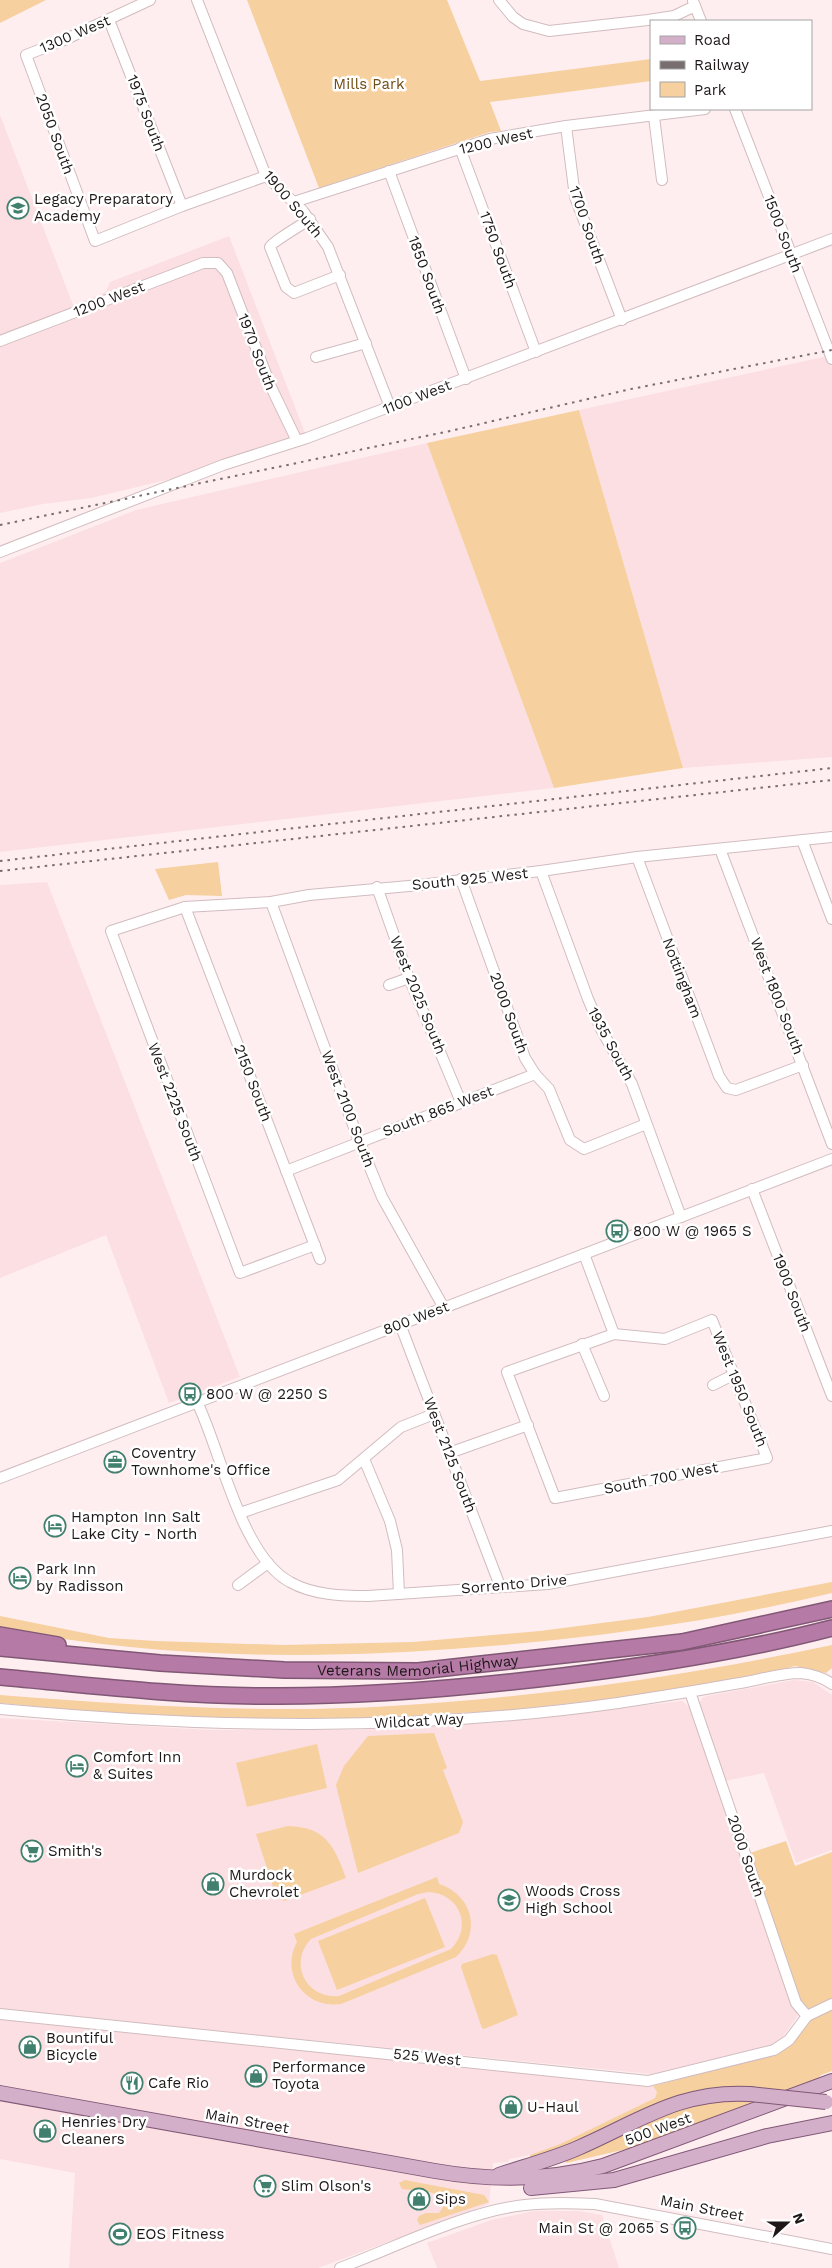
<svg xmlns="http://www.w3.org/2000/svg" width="832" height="2268" font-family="'Work Sans',sans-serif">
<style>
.built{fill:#fcdfe2}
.green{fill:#f6d09e;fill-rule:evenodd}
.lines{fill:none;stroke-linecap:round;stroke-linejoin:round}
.minor-casing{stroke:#d1bcbf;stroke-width:12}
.major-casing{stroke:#805875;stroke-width:16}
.highway-casing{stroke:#805875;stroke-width:18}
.minor{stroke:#fff;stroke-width:10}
.major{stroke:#d3afca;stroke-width:14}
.highway{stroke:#b57aa6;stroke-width:15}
.rail{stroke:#786d6f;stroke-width:2;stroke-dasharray:2.5 5;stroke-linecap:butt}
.major-bridge-casing{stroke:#805875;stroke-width:16;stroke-linecap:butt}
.major-bridge{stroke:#d3afca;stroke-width:14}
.labels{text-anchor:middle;stroke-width:5;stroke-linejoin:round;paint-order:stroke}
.street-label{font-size:15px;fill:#1f1819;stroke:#fff}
.park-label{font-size:15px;fill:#704d15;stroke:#fff}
.poi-label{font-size:15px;fill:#1f1819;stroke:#fff;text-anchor:start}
</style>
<rect width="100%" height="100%" fill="#ffeef0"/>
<g class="built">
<path d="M0,115l73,190 33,-13 4,-10 119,-46 76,197 -126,44 -88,21 -48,6 -43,9z"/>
<path d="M828,356l4,12v389l-149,11 -104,-358z"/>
<path d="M427,443l127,345 -554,64v-289l136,-53z"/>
<path d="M47,882l193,495 -71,26 -63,-168 -106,43v-393z"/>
<path d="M794,1680l19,2 19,13v155l-36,13 -32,-90 -39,8 -26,-77 3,-6 5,-2z"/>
<path d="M682,1701l8,6 102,300 7,7 -17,24 -10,7 -121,29 -341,-34 3,11 340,35 4,6 -2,6 -95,46 -30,11 -21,4 -1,3 -15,1 -4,41 -171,64h-249l6,-95 -75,-14v-441l211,12h148l143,-8z"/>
<path d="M534,2211h45l23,4 17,53h-182l-10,-25 64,-23z"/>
</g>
<g class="green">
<path d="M0,0h46l-46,23z"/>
<path d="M247,0h200l33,81 171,-22v22l-161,21 11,29 -11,1 -171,56z"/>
<path d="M579,410l104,358 -129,20 -127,-345z"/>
<path d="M218,862l4,34 -36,-1 -17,5 -14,-31z"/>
<path d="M832,1582v11c-116,28 -235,45 -354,54 -159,13 -320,12 -478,-19v-12l109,22 47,3 127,4 130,-3 127,-11 108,-14z"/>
<path d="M832,1645v23l-6,5 -31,-7 -29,8 -131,22 -124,14 -168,10h-89l-136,-6 -118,-11v-8c129,10 261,19 391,11 149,-9 295,-30 441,-61z"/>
<path d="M434,1733l13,35 -4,2 20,52 -4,11 -101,40 -22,-88 8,-19 24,-30z"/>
<path d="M317,1744l10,44 -80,19 -11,-44z"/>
<path d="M288,1826c38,1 46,20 58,52l-62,23 -8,-5 -20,-62z"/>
<path d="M786,1841l9,25 37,-14v219l-11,4 -5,5 -26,10 -55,-3 -41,4 -24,8 -100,47 -40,13v-4l30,-11 95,-46 2,-6 -4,-6 123,-32 15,-10 5,-6 7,-32 -53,-153z"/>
<path d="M437,1877l2,7c34,11 43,49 17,73l-115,47c-36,5 -61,-30 -44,-62l-3,-8zM429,1892c31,2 44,35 22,57l-112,47c-33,3 -51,-33 -28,-57l107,-45z"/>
<path d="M425,1898l20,49 -108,43 -19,-49z"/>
<path d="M493,1954l4,1 21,60 -34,14 -2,-1 -21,-61 1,-3z"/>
<path d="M753,2099l2,5 -115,42 -74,17 -1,-4 120,-56z"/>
<path d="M405,2180l79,15 5,7 -69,23 -3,-5 2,-4 7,-3h13l5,-7c-2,-18 -29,-15 -42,-17l-3,-6z"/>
</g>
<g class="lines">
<g class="minor-casing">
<g id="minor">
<path d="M150,0l-88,41 -36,14 69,186 87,-35 84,-30"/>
<path d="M197,0l69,176 37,35 25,36 62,160"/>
<path d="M499,0l14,17 10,7 26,7 99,-11 26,-4 21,-10"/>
<path d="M693,1l8,20"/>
<path d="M109,20l73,186"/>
<path d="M735,109l97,250"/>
<path d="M654,117l8,63"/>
<path d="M566,126l9,71 47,123"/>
<path d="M460,148l76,204"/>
<path d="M389,171l77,208"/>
<path d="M294,202l196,-63 76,-13 139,-17"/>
<path d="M310,219c-7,5 -38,23 -40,28l16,40 8,6 46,-18"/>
<path d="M0,341l203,-78h15l9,10 44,114 26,54"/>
<path d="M316,357l50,-14"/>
<path d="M0,552l223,-87 84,-27 525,-199"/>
<path d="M802,840l30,79"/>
<path d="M720,849l112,295"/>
<path d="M637,857l82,219 8,12 9,2 67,-25"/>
<path d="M541,871l47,128 13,30 31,55 49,133"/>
<path d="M461,879l64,179 10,16 14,15 21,51 14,9 62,-25"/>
<path d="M377,887l32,91 52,124"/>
<path d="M271,902l88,239 23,56 62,111"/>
<path d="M185,907l135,352"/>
<path d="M389,985l20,-7"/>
<path d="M286,1171l249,-97"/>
<path d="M752,1189l80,207"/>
<path d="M315,1245l-75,28 -129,-342 74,-24 86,-5 38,-7 111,-10 121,-14 96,-14 195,-20"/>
<path d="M584,1254l30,80"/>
<path d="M712,1320l55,138 -212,40 -48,-126 107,-38 51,5z"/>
<path d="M400,1324l100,262"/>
<path d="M582,1344l22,52"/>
<path d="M713,1385l20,-10"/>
<path d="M197,1402c24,49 44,154 93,180 23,13 52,14 78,14l180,-12 284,-53"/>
<path d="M449,1453l79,-28"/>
<path d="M364,1459l26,62 7,29 2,44"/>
<path d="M0,1478l832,-319"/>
<path d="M240,1513l98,-33 63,-53 33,-13"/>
<path d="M238,1585l30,-22"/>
<path d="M690,1692l106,311 11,13"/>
<path d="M0,1709c206,19 413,23 618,-6 39,-6 78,-12 116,-19 22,-3 45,-11 67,-11 10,1 23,5 31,11"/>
<path d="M0,2014l648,67 126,-31 15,-10 18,-24 25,-12"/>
<path d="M340,2268c56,-21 127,-57 185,-63 24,-3 46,-2 70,-1l237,45"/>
</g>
</g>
<g class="major-casing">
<g id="major">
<path d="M0,2093l435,78c57,10 112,10 168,-5l229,-85"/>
<path d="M499,2175c27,-9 54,-16 79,-27 62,-27 102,-58 172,-54"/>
<path d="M531,2188l83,-8 153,-44 65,-13"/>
</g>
</g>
<g class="highway-casing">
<g id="highway">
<path d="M0,1635l58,10"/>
<path id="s1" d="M0,1648l160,15 124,7 134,1 264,-29 150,-33"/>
<path d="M0,1677c88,8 176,19 265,19 99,1 199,-8 298,-20 91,-11 180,-25 269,-48"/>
</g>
</g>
<use href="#minor" class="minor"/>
<use href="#major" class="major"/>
<use href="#highway" class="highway"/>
<g class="rail">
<path d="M0,525l450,-94 181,-42 201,-39"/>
<path d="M0,861l832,-93"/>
<path d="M0,871l832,-91"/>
</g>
<g class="major-bridge-casing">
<path id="major-bridge" d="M750,2094l76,8"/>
</g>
<use href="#major-bridge" class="major-bridge"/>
</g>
<defs>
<g id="school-ring" transform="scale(1.125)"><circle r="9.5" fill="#fff" stroke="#41806e" stroke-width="1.5"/><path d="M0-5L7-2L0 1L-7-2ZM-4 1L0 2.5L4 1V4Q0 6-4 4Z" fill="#41806e"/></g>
<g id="bus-ring" transform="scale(1.125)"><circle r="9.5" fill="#fff" stroke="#41806e" stroke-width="1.5"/><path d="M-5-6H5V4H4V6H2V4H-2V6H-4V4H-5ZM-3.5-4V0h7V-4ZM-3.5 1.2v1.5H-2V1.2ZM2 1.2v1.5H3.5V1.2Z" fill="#41806e"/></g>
<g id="office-ring" transform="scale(1.125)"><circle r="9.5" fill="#fff" stroke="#41806e" stroke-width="1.5"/><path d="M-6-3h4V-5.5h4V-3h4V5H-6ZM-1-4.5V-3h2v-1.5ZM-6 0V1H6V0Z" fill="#41806e"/></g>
<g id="hotel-ring" transform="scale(1.125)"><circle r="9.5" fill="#fff" stroke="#41806e" stroke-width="1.5"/><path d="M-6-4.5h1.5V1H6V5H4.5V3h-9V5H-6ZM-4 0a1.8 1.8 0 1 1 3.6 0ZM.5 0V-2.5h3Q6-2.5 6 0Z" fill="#41806e"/></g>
<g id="supermarket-ring" transform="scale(1.125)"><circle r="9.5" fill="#fff" stroke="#41806e" stroke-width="1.5"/><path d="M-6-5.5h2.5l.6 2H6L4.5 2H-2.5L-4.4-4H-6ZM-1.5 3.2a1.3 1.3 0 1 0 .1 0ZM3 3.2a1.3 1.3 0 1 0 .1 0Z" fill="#41806e"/></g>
<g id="shop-ring" transform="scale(1.125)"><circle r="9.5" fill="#fff" stroke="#41806e" stroke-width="1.5"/><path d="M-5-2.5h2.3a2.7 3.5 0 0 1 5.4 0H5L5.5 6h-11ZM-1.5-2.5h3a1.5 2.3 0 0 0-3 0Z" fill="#41806e"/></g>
<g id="restaurant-ring" transform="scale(1.125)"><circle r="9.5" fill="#fff" stroke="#41806e" stroke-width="1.5"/><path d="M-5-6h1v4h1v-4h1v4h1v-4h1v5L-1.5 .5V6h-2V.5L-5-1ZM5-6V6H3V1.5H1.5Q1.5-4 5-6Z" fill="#41806e"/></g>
<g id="stadium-ring" transform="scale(1.125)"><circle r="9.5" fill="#fff" stroke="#41806e" stroke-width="1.5"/><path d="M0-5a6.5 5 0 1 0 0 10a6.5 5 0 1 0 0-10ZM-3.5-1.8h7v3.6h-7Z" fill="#41806e"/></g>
</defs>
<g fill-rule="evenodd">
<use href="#school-ring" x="18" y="208"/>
<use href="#bus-ring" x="617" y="1231"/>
<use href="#bus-ring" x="190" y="1394"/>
<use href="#office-ring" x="115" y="1462"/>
<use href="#hotel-ring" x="55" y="1526"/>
<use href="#hotel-ring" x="20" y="1578"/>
<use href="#hotel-ring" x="77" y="1766"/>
<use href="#supermarket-ring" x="32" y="1851"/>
<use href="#shop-ring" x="213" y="1884"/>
<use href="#school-ring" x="509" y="1900"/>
<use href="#shop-ring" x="30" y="2047"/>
<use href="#shop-ring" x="256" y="2076"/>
<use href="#restaurant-ring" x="132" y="2083"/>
<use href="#shop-ring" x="511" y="2107"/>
<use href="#shop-ring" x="45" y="2131"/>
<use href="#supermarket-ring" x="265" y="2186"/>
<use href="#shop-ring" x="419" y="2199"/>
<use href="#bus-ring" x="685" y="2228"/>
<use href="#stadium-ring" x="120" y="2234"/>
</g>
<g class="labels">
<g class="street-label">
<text transform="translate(75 34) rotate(-23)" y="5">1300 West</text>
<text transform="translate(146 113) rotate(69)" y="5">1975 South</text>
<text transform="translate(55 134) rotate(70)" y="5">2050 South</text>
<text transform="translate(496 141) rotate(-13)" y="5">1200 West</text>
<text transform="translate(293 204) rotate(50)" y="5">1900 South</text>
<text transform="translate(587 225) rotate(71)" y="5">1700 South</text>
<text transform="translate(783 234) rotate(69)" y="5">1500 South</text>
<text transform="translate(498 250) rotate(70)" y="5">1750 South</text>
<text transform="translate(427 275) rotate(70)" y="5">1850 South</text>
<text transform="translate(109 299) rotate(-21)" y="5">1200 West</text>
<text transform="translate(257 352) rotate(69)" y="5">1970 South</text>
<text transform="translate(417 397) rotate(-21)" y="5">1100 West</text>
<text transform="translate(470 879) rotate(-6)" y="5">South 925 West</text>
<text transform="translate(682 978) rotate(69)" y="5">Nottingham</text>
<text transform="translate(418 995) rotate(68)" y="5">West 2025 South</text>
<text transform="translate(777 996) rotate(69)" y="5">West 1800 South</text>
<text transform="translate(509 1013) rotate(70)" y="5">2000 South</text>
<text transform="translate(611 1044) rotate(62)" y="5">1935 South</text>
<text transform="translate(253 1083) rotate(69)" y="5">2150 South</text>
<text transform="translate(175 1102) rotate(69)" y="5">West 2225 South</text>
<text transform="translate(348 1109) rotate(69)" y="5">West 2100 South</text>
<text transform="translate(438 1111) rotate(-21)" y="5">South 865 West</text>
<text transform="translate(792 1293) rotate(69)" y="5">1900 South</text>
<text transform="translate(416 1318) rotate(-21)" y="5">800 West</text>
<text transform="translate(740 1389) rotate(68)" y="5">West 1950 South</text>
<text transform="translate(450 1455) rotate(69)" y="5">West 2125 South</text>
<text transform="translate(661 1478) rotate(-11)" y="5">South 700 West</text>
<text transform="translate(514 1584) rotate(-5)" y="5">Sorrento Drive</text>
<text dy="5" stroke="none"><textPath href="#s1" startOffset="419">Veterans Memorial Highway</textPath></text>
<text transform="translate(419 1721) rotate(-3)" y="5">Wildcat Way</text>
<text transform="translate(746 1856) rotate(71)" y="5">2000 South</text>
<text transform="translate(427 2057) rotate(6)" y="5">525 West</text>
<text transform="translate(247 2121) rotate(10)" y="5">Main Street</text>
<text transform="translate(658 2129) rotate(-20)" y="5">500 West</text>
<text transform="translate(702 2208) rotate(11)" y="5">Main Street</text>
</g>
<g class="park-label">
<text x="369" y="89">Mills Park</text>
</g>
<g class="poi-label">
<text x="34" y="204">Legacy Preparatory<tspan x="34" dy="17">Academy</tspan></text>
<text x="633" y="1236">800 W @ 1965 S</text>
<text x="206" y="1399">800 W @ 2250 S</text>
<text x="131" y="1458">Coventry<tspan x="131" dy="17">Townhome's Office</tspan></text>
<text x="71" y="1522">Hampton Inn Salt<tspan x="71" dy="17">Lake City - North</tspan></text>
<text x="36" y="1574">Park Inn<tspan x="36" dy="17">by Radisson</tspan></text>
<text x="93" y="1762">Comfort Inn<tspan x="93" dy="17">&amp; Suites</tspan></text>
<text x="48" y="1856">Smith's</text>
<text x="229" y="1880">Murdock<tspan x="229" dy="17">Chevrolet</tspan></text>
<text x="525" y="1896">Woods Cross<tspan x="525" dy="17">High School</tspan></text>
<text x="46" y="2043">Bountiful<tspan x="46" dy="17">Bicycle</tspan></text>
<text x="272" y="2072">Performance<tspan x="272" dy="17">Toyota</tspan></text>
<text x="148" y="2088">Cafe Rio</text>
<text x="527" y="2112">U-Haul</text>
<text x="61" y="2127">Henries Dry<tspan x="61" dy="17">Cleaners</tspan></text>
<text x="281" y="2191">Slim Olson's</text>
<text x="435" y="2204">Sips</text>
<text x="669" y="2233" text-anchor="end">Main St @ 2065 S</text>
<text x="136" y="2239">EOS Fitness</text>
</g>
</g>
<rect x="650" y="20" width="162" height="90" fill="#ffffff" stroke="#a5a3a3"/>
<rect x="660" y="36" width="25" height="8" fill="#d3afca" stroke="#a5a3a3"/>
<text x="694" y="45" font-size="15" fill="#1f1819">Road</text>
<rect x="660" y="61" width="25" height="8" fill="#786d6f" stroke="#a5a3a3"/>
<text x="694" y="70" font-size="15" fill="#1f1819">Railway</text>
<rect x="660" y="82" width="25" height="15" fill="#f6d09e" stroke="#a5a3a3"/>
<text x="694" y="95" font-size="15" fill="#1f1819">Park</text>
<g transform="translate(787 2223) rotate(69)" stroke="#ffffff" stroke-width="4" paint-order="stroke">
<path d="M0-4L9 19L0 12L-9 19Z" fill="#1f1819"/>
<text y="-8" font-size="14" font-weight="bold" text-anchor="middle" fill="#1f1819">N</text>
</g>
</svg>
